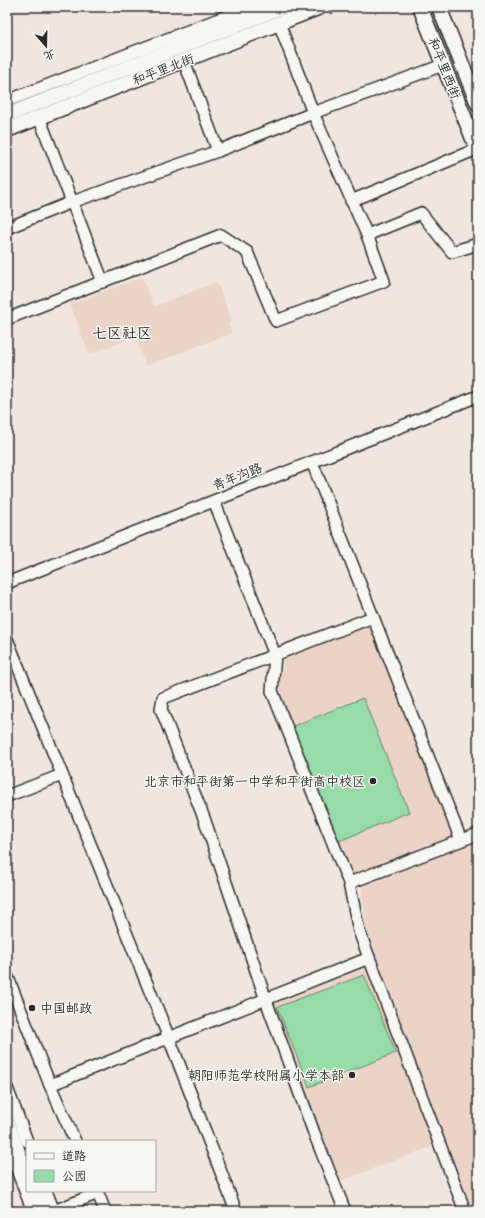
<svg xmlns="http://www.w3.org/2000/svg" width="485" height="1218" font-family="'Playpen Sans','LXGW WenKai TC',sans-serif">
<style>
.built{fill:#ebd3c8}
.green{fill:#96dba8;stroke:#60836a}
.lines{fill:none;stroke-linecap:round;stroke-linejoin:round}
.minor-casing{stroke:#2b2b2b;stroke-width:14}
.major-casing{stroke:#2b2b2b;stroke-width:17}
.path{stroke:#2b2b2b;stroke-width:1.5;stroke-dasharray:3 3;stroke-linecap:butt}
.minor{stroke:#f6f6f2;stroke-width:11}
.major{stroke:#f6f6f2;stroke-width:14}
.poi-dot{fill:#2b2b2b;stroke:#f6f6f2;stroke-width:1.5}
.labels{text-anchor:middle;stroke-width:3;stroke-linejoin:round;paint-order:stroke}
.street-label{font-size:13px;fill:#2b2b2b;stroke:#f6f6f2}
.poi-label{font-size:13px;fill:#2b2b2b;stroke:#f6f6f2;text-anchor:end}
.quarter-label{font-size:15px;fill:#2b2b2b;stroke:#f6f6f2}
</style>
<rect width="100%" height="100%" fill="#f1e6df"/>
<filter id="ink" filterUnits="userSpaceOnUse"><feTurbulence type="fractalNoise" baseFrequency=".025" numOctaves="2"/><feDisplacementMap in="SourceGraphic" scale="8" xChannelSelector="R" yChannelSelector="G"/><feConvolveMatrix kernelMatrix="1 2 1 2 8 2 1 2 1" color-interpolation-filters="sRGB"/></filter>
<g filter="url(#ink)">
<g class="built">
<path d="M142,277l12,29 63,-24 15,39 -4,2 4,10 -86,33 -11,-29 -46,17 -19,-50z"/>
<path d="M372,625l82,211 -103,40 -73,-180 6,-38z"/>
<path d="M478,840v371h-6l-105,-278 -6,-48z"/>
<path d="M366,968l67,178 -95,36 -67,-177z"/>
</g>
<g class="green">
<path d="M363,698l46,114 -72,30 -46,-115z"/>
<path d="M364,975l32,78 -87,34 -32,-80z"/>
</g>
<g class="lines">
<g class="minor-casing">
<g id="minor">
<path d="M184,61l34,90"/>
<path d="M7,101l243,-94"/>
<path d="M39,117l64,165"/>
<path d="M351,201l126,-52"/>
<path d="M7,228l65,-26 146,-51 95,-38 130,-48"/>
<path d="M367,235l54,-22 31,39 26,-8"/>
<path d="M7,319l214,-84 26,17 29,69 108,-40 -17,-46 -54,-122 -34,-90"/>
<path d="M312,462l149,378"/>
<path d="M214,501l61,154 -3,36 77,192 10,48 106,280"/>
<path d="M7,583l471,-187"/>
<path d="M7,639l162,399 67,173"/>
<path d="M7,796l55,-21"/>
<path d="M349,883l129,-49"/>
<path d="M7,975l43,110 25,56"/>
<path d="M50,1085l319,-127"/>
<path d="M7,1088l20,53"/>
<path d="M7,1119l20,52"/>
<path d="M7,1145l26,66"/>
<path d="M35,1191l8,20"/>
<path d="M46,1191l8,20"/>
<path d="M97,1191l8,20"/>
<path d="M54,1211l44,-18"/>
<path d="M345,1211l-31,-78 -48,-133 -62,-182 -43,-109 2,-11 210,-81"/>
</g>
</g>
<g class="major-casing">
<g id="major">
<path d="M420,7l58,144"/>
<path d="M439,7l39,97"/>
<path d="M7,115l275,-108"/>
<path d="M7,130l313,-123"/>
</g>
</g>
<path class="path" d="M330,14l18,-7"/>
<use href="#minor" class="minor"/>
<use href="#major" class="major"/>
</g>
</g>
<g class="poi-dot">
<circle cx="373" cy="781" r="4"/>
<circle cx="32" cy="1008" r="4"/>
<circle cx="352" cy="1075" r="4"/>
</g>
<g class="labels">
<g class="street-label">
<text transform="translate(445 68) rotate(68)" y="5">和平里西街</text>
<text transform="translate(163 69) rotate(-21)" y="5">和平里北街</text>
<text transform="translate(237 476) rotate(-22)" y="5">青年沟路</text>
</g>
<g class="poi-label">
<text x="365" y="786">北京市和平街第一中学和平街高中校区</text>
<text x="40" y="1013" text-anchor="start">中国邮政</text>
<text x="344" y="1080">朝阳师范学校附属小学本部</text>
</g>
<g class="quarter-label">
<text x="122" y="338">七区社区</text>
</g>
</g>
<rect width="485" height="1218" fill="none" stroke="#f6f6f2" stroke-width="24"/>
<rect x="12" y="12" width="461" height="1194" fill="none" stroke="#2b2b2b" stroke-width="1.5" filter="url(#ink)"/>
<rect x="26" y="1140" width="130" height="52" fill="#f6f6f2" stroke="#a5a5a2"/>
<rect x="34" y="1153" width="20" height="6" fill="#f6f6f2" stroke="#a5a5a2"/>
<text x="62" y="1160" font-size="12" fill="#2b2b2b">道路</text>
<rect x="34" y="1170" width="20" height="12" fill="#96dba8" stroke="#a5a5a2"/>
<text x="62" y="1180" font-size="12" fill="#2b2b2b">公园</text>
<g transform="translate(46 46) rotate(160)" stroke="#f6f6f2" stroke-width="3" paint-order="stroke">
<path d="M0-3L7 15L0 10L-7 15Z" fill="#2b2b2b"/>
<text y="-6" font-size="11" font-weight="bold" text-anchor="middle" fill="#2b2b2b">北</text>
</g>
</svg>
